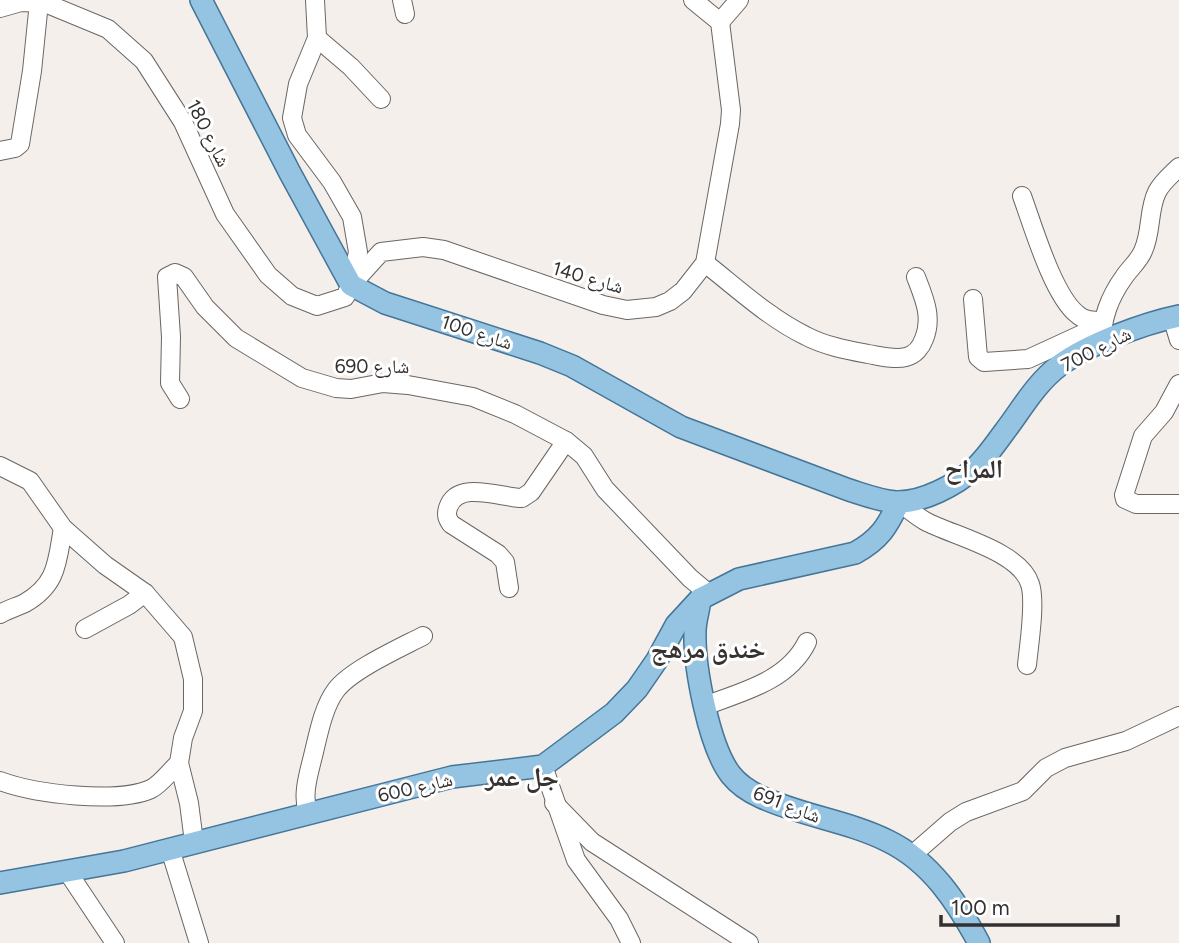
<svg xmlns="http://www.w3.org/2000/svg" width="1179" height="943" font-family="Figtree,'Noto Naskh Arabic',sans-serif">
<style>
.lines{fill:none;stroke-linecap:round;stroke-linejoin:round}
.minor-casing{stroke:#6a6663;stroke-width:20}
.major-casing{stroke:#457697;stroke-width:24}
.minor{stroke:#fff;stroke-width:18}
.major{stroke:#95c3e2;stroke-width:21}
.labels{text-anchor:middle;stroke-width:6;stroke-linejoin:round;paint-order:stroke}
.street-label{font-size:19px;fill:#333130;stroke:#fff}
.district-label{font-size:26px;font-weight:bold;fill:#363230;stroke:#fff}
</style>
<rect width="100%" height="100%" fill="#f5efec"/>
<g class="lines">
<g class="minor-casing">
<g id="minor">
<path d="M315,0l2,38 -19,46 -6,34 5,17 35,47 20,35 6,35 -7,33"/>
<path d="M402,0l3,14"/>
<path d="M0,8l21,-6 24,1 63,26 36,32 39,61 42,92 43,61 24,21 25,10 28,-9 6,-12 30,-33 42,-5 21,3 159,55 24,5 29,-3 14,-6 13,-10 22,-28 25,-139 1,-14 -11,-88 -27,-22"/>
<path d="M720,22l19,-22"/>
<path d="M317,38l34,29 30,32"/>
<path d="M0,151l15,-3 5,-4 12,-73 7,-69"/>
<path d="M1022,196c11,30 31,99 55,118 7,7 16,7 26,7"/>
<path d="M705,263c32,25 64,55 101,73 19,10 41,14 62,18 12,2 26,6 38,3 9,-2 15,-10 18,-18 9,-22 0,-41 -8,-62"/>
<path d="M973,299l5,58 6,5 44,-3 74,-34"/>
<path d="M1172,317l7,23"/>
<path d="M1101,344c1,-26 8,-46 23,-67 6,-9 15,-16 19,-26 9,-19 5,-41 14,-59 5,-10 14,-17 22,-25"/>
<path d="M1179,384l-15,28 -21,24 -19,59 1,4 11,5h43"/>
<path d="M180,399l-10,-16 1,-46 -4,-60 8,-4 9,4 21,30 31,31 66,40 34,10 15,1 32,-6 25,2 65,12 42,17 51,27 18,15 21,33 85,89 19,16"/>
<path d="M0,466l30,15 33,47 42,37 40,28 38,44 10,42v32l-10,27 -4,25 10,40 5,39"/>
<path d="M899,502c8,6 17,14 26,19 28,15 95,30 105,63 6,18 -1,60 -3,81"/>
<path d="M509,588l-4,-26 -7,-8 -47,-30c-4,-6 -5,-9 -3,-16 9,-29 54,-10 74,-10l9,-6 35,-51"/>
<path d="M0,614c8,-5 17,-7 25,-11 33,-19 32,-42 38,-75"/>
<path d="M85,629l44,-24 16,-12"/>
<path d="M704,706c38,-14 84,-25 103,-64"/>
<path d="M543,766l33,94 43,59 12,24"/>
<path d="M0,781c35,13 117,23 151,8 10,-5 19,-18 28,-26"/>
<path d="M554,803l38,39 157,101"/>
<path d="M308,814c-6,-19 0,-38 5,-58 5,-20 10,-49 23,-66 15,-20 64,-42 87,-54"/>
<path d="M170,849l29,94"/>
<path d="M911,856l39,-34 16,-10 57,-21 23,-23 19,-10 61,-17 53,-25"/>
<path d="M67,871l48,72"/>
</g>
</g>
<g class="major-casing">
<g id="major">
<path d="M201,0l89,173 61,112 34,18 155,50 32,13 109,61 168,63c16,5 31,11 47,12 26,1 60,-17 79,-34 11,-10 21,-25 30,-37 18,-24 31,-48 55,-66 28,-21 85,-42 119,-49"/>
<path d="M700,599c-1,11 -5,22 -5,32 -1,36 14,116 36,144 8,10 19,17 30,22 41,19 87,24 127,44 43,21 69,61 91,102"/>
<path d="M0,883l124,-22 328,-84 91,-11 71,-53 23,-24 20,-29 19,-35 24,-26 39,-20 116,-26c25,-14 32,-26 44,-51"/>
</g>
</g>
<use href="#minor" class="minor"/>
<use href="#major" class="major"/>
</g>
<g class="labels">
<g class="street-label">
<text transform="translate(209 133) rotate(63)" y="7">شارع 180</text>
<text transform="translate(588 277) rotate(16)" y="7">شارع 140</text>
<text transform="translate(477 332) rotate(18)" y="7">شارع 100</text>
<text transform="translate(1096 349) rotate(-27)" y="7">شارع 700</text>
<text x="372" y="373">شارع 690</text>
<text transform="translate(415 787) rotate(-13)" y="7">شارع 600</text>
<text transform="translate(787 804) rotate(21)" y="7">شارع 691</text>
</g>
<g class="district-label">
<text x="974" y="478">المراح</text>
<text x="708" y="658">خندق مرهج</text>
<text x="522" y="786">جل عمر</text>
</g>
</g>
<path d="M941 915v10h177v-10" fill="none" stroke="#333130" stroke-width="3.5"/>
<text x="951" y="915" font-size="21" fill="#333130" stroke="#ffffff" stroke-width="5" paint-order="stroke">100 m</text>
</svg>
